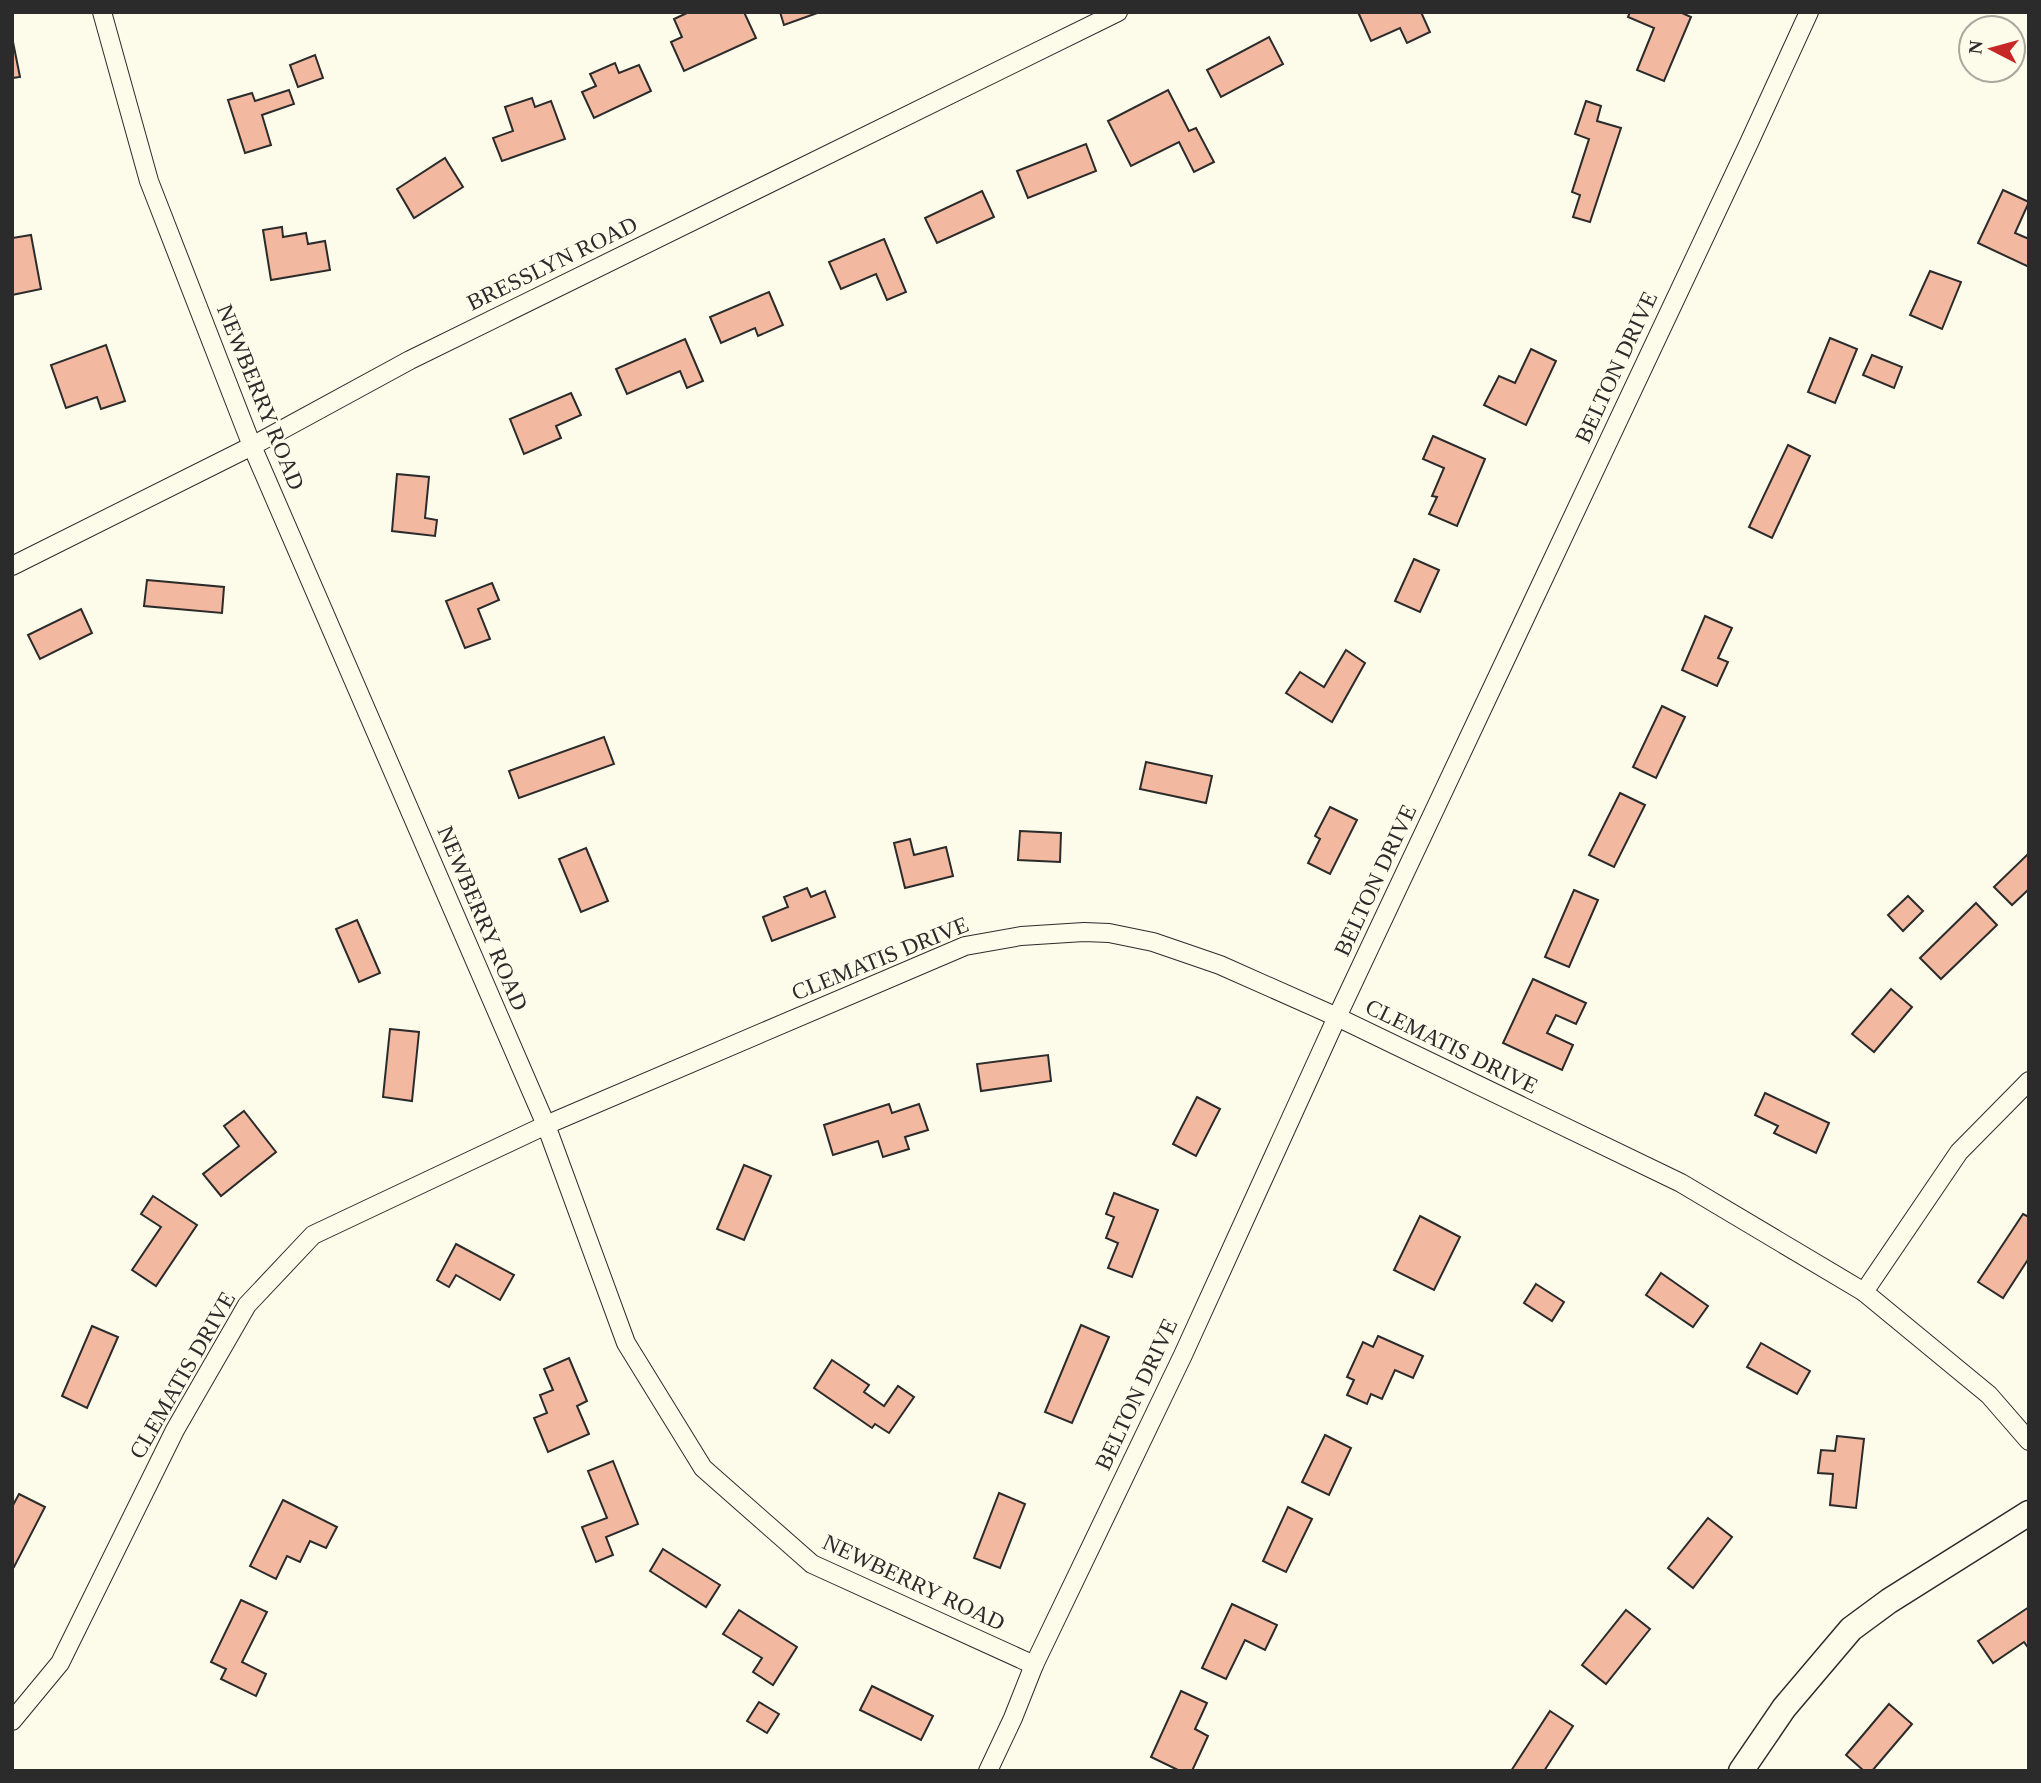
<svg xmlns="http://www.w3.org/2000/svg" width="2041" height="1783" font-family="'Times New Roman',serif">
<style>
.building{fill:#f2b8a0;stroke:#2b2b2b;stroke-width:2}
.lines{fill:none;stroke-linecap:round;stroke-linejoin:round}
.street-casing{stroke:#2b2b2b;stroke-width:20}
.secondary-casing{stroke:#2b2b2b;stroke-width:27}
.street{stroke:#fdfbea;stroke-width:18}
.secondary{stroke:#fdfbea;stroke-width:24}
.labels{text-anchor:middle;stroke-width:5;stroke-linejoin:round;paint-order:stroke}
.street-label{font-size:23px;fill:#2b2b2b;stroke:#fdfbea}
</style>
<rect width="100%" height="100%" fill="#fdfbea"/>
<g class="building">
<path d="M689,12h55l12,26 -72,33 -13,-29 11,-5 -8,-18z"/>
<path d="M780,12h40l-36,13z"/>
<path d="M1358,12h63l9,20 -23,11 -7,-15 -29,13z"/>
<path d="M1630,12h50l11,5 -27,64 -27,-11 17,-42 -26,-11z"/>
<path d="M12,37l8,40 -8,1z"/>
<path d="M1269,37l14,27 -62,33 -14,-27z"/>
<path d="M315,55l8,23 -25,9 -8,-22z"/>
<path d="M615,63l4,10 20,-8 12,26 -57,27 -12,-26 14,-6 -6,-12z"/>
<path d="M289,90l5,14 -32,11 9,30 -26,8 -17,-53 24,-7 3,8z"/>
<path d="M1168,90l21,41 7,-3 18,34 -20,10 -15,-30 -48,24 -23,-45z"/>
<path d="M532,98l3,9 16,-6 14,38 -63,22 -9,-23 20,-7 -8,-24z"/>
<path d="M1586,101l15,5 -4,15 24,7 -31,94 -17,-5 7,-22 -8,-3 17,-53 -14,-5z"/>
<path d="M1086,144l10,27 -68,27 -11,-27z"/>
<path d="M445,158l18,29 -49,31 -17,-29z"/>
<path d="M2003,190l26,12 -14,31 14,6v28l-51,-24z"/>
<path d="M982,191l12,26 -57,26 -12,-25z"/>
<path d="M282,227l1,10 23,-4 2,11 17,-3 5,29 -59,10 -8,-50z"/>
<path d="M31,235l10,54 -29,6v-57z"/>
<path d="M884,239l22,53 -19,8 -11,-26 -35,15 -12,-27z"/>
<path d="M1930,271l31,11 -19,47 -32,-14z"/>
<path d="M769,292l14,33 -25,11 -3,-8 -34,15 -11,-26z"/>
<path d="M1830,338l27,11 -22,54 -27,-11z"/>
<path d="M685,339l18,42 -16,7 -7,-17 -53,23 -11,-25z"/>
<path d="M106,345l19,56 -24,8 -4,-12 -31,11 -15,-43z"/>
<path d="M1531,349l25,12 -30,64 -42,-20 15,-29 16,7z"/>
<path d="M1872,355l30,12 -8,21 -31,-13z"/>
<path d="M571,393l10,22 -25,11 5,12 -37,16 -14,-35z"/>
<path d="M1433,436l52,23 -28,67 -28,-12 8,-17 -5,-1 12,-28 -21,-9z"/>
<path d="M1788,445l22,11 -38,82 -23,-11z"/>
<path d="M397,474l32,3 -4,41 12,2 -2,16 -43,-5z"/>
<path d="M1414,559l25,11 -19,42 -25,-11z"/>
<path d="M147,580l77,7 -2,26 -78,-7z"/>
<path d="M492,583l7,17 -21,9 12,30 -25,9 -19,-47z"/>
<path d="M81,609l11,24 -52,26 -12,-24z"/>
<path d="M1705,616l27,12 -14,30 10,4 -11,24 -35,-16z"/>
<path d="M1346,650l19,13 -33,59 -46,-29 14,-21 24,15z"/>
<path d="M1662,706l23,11 -29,61 -23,-11z"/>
<path d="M604,737l10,27 -95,34 -10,-27z"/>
<path d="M1146,762l66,14 -6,27 -66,-14z"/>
<path d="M1620,793l25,12 -31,62 -25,-12z"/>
<path d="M1330,807l27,13 -27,54 -22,-11 12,-24 -5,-3z"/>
<path d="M1020,831l41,2 -1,29 -42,-2z"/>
<path d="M910,839l4,16 32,-8 7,29 -48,12 -11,-45z"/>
<path d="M586,848l22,53 -27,11 -22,-53z"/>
<path d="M2029,853v36l-17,16 -18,-18z"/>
<path d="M807,888l4,9 14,-6 10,26 -63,24 -9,-24 25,-10 -4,-10z"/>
<path d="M1574,890l24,10 -29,67 -24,-10z"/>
<path d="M1908,896l15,15 -20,20 -15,-16z"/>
<path d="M1976,903l21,22 -56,54 -21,-21z"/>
<path d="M357,920l23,53 -21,9 -23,-53z"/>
<path d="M1533,979l53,24 -10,21 -20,-9 -9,18 26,12 -11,25 -59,-27z"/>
<path d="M1891,989l21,18 -38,45 -22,-18z"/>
<path d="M390,1029l29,3 -7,69 -29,-4z"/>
<path d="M1048,1055l3,26 -70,10 -4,-27z"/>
<path d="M1765,1093l64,30 -13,30 -42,-20 4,-7 -23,-11z"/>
<path d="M1197,1097l23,12 -24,47 -23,-12z"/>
<path d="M889,1104l3,9 27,-9 9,26 -23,7 4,12 -26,8 -5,-16 -45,14 -9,-30z"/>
<path d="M244,1111l32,41 -55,44 -18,-22 36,-28 -15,-20z"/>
<path d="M744,1165l27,11 -27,64 -27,-11z"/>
<path d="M1114,1193l44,17 -26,67 -24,-9 10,-25 -12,-5 8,-21 -8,-3z"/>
<path d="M153,1196l44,29 -41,61 -24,-16 29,-43 -20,-13z"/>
<path d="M2023,1214l6,3v41l-26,40 -25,-16z"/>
<path d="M1420,1216l40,21 -26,53 -40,-20z"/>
<path d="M456,1244l58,31 -14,25 -44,-25 -7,12 -12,-7z"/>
<path d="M1661,1273l47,33 -15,21 -47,-32z"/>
<path d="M1536,1284l28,18 -12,19 -28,-18z"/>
<path d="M1081,1325l28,12 -37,86 -27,-11z"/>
<path d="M92,1326l26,11 -31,71 -25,-12z"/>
<path d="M1378,1336l45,20 -10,22 -18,-8 -13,29 -11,-5 -4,10 -20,-9 7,-15 -7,-3 16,-35 10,5z"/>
<path d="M1761,1343l49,28 -13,23 -50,-27z"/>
<path d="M569,1358l18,43 -10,5 12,28 -41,18 -14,-34 13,-5 -7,-18 13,-5 -9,-21z"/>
<path d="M832,1360l37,25 -5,7 20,14 14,-20 16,11 -25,36 -14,-9 -3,4 -58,-40z"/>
<path d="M1325,1435l26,13 -22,47 -27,-13z"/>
<path d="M1837,1436l27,3 -8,69 -26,-3 3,-31 -15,-1 3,-23 14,1z"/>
<path d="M613,1461l25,63 -32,13 7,18 -17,7 -14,-35 25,-9 -19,-47z"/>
<path d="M999,1493l26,11 -25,64 -26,-10z"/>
<path d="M19,1494l26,13 -31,60 -2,-1v-59z"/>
<path d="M283,1500l54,27 -11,21 -16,-7 -10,21 -13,-6 -11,23 -26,-13z"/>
<path d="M1288,1507l24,12 -26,53 -23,-11z"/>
<path d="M1708,1518l24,19 -39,51 -25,-20z"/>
<path d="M663,1549l57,36 -14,22 -56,-36z"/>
<path d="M241,1600l26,12 -25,50 24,12 -10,22 -35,-17 5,-10 -15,-7z"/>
<path d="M1232,1604l45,21 -12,25 -20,-10 -19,39 -24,-11z"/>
<path d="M2029,1607v42l-5,-7 -31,21 -15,-22z"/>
<path d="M739,1610l58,37 -24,38 -20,-13 9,-14 -39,-24z"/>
<path d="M1626,1610l24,19 -44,55 -24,-19z"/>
<path d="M872,1686l61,30 -12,24 -61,-30z"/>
<path d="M1181,1691l26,12 -12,26 13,7 -16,35h-12l-29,-14z"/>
<path d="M759,1702l20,12 -12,19 -20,-12z"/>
<path d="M1889,1704l23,20 -40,47h-8l-18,-16z"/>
<path d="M1550,1711l23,15 -29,45h-33z"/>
</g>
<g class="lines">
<g class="street-casing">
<g id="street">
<path d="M102,12l47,169 103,265 294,679 80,218 77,125 109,96 222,101"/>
<path d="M12,566l240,-120 158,-86 708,-348"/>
<path d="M1864,1292l95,-140 70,-71"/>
<path d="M12,1721l48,-58 115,-233 72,-125 66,-70 233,-110 419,-179 56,-10 63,-4 25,1 44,9 67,23 117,52 344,166 183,109 125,103 40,46"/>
<path d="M988,1771l25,-53 21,-53 149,-310 154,-338 411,-872 61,-133"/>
</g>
</g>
<g class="secondary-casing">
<path id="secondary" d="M1741,1771l43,-63 67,-79 38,-28 140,-88"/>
</g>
<use href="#street" class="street"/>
<use href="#secondary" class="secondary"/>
</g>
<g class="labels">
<g class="street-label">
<text transform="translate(552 263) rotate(-26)" y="8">BRESSLYN ROAD</text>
<text transform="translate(1616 367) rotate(-65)" y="8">BELTON DRIVE</text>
<text transform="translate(261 397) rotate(68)" y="8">NEWBERRY ROAD</text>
<text transform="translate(1375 880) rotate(-65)" y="8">BELTON DRIVE</text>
<text transform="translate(483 918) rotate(67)" y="8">NEWBERRY ROAD</text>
<text transform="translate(880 958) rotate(-22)" y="8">CLEMATIS DRIVE</text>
<text transform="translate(1452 1046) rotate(26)" y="8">CLEMATIS DRIVE</text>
<text transform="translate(182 1375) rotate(-60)" y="8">CLEMATIS DRIVE</text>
<text transform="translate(1136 1394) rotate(-65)" y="8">BELTON DRIVE</text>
<text transform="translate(914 1582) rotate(25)" y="8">NEWBERRY ROAD</text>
</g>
</g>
<rect width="2041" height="1783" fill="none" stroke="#2b2b2b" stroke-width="28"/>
<g transform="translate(1992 49) rotate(276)"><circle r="33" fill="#fdfbea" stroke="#a9a89e" stroke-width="2"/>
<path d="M0-5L12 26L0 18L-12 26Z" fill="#c62828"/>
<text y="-10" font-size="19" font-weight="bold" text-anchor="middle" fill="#2b2b2b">N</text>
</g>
</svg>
